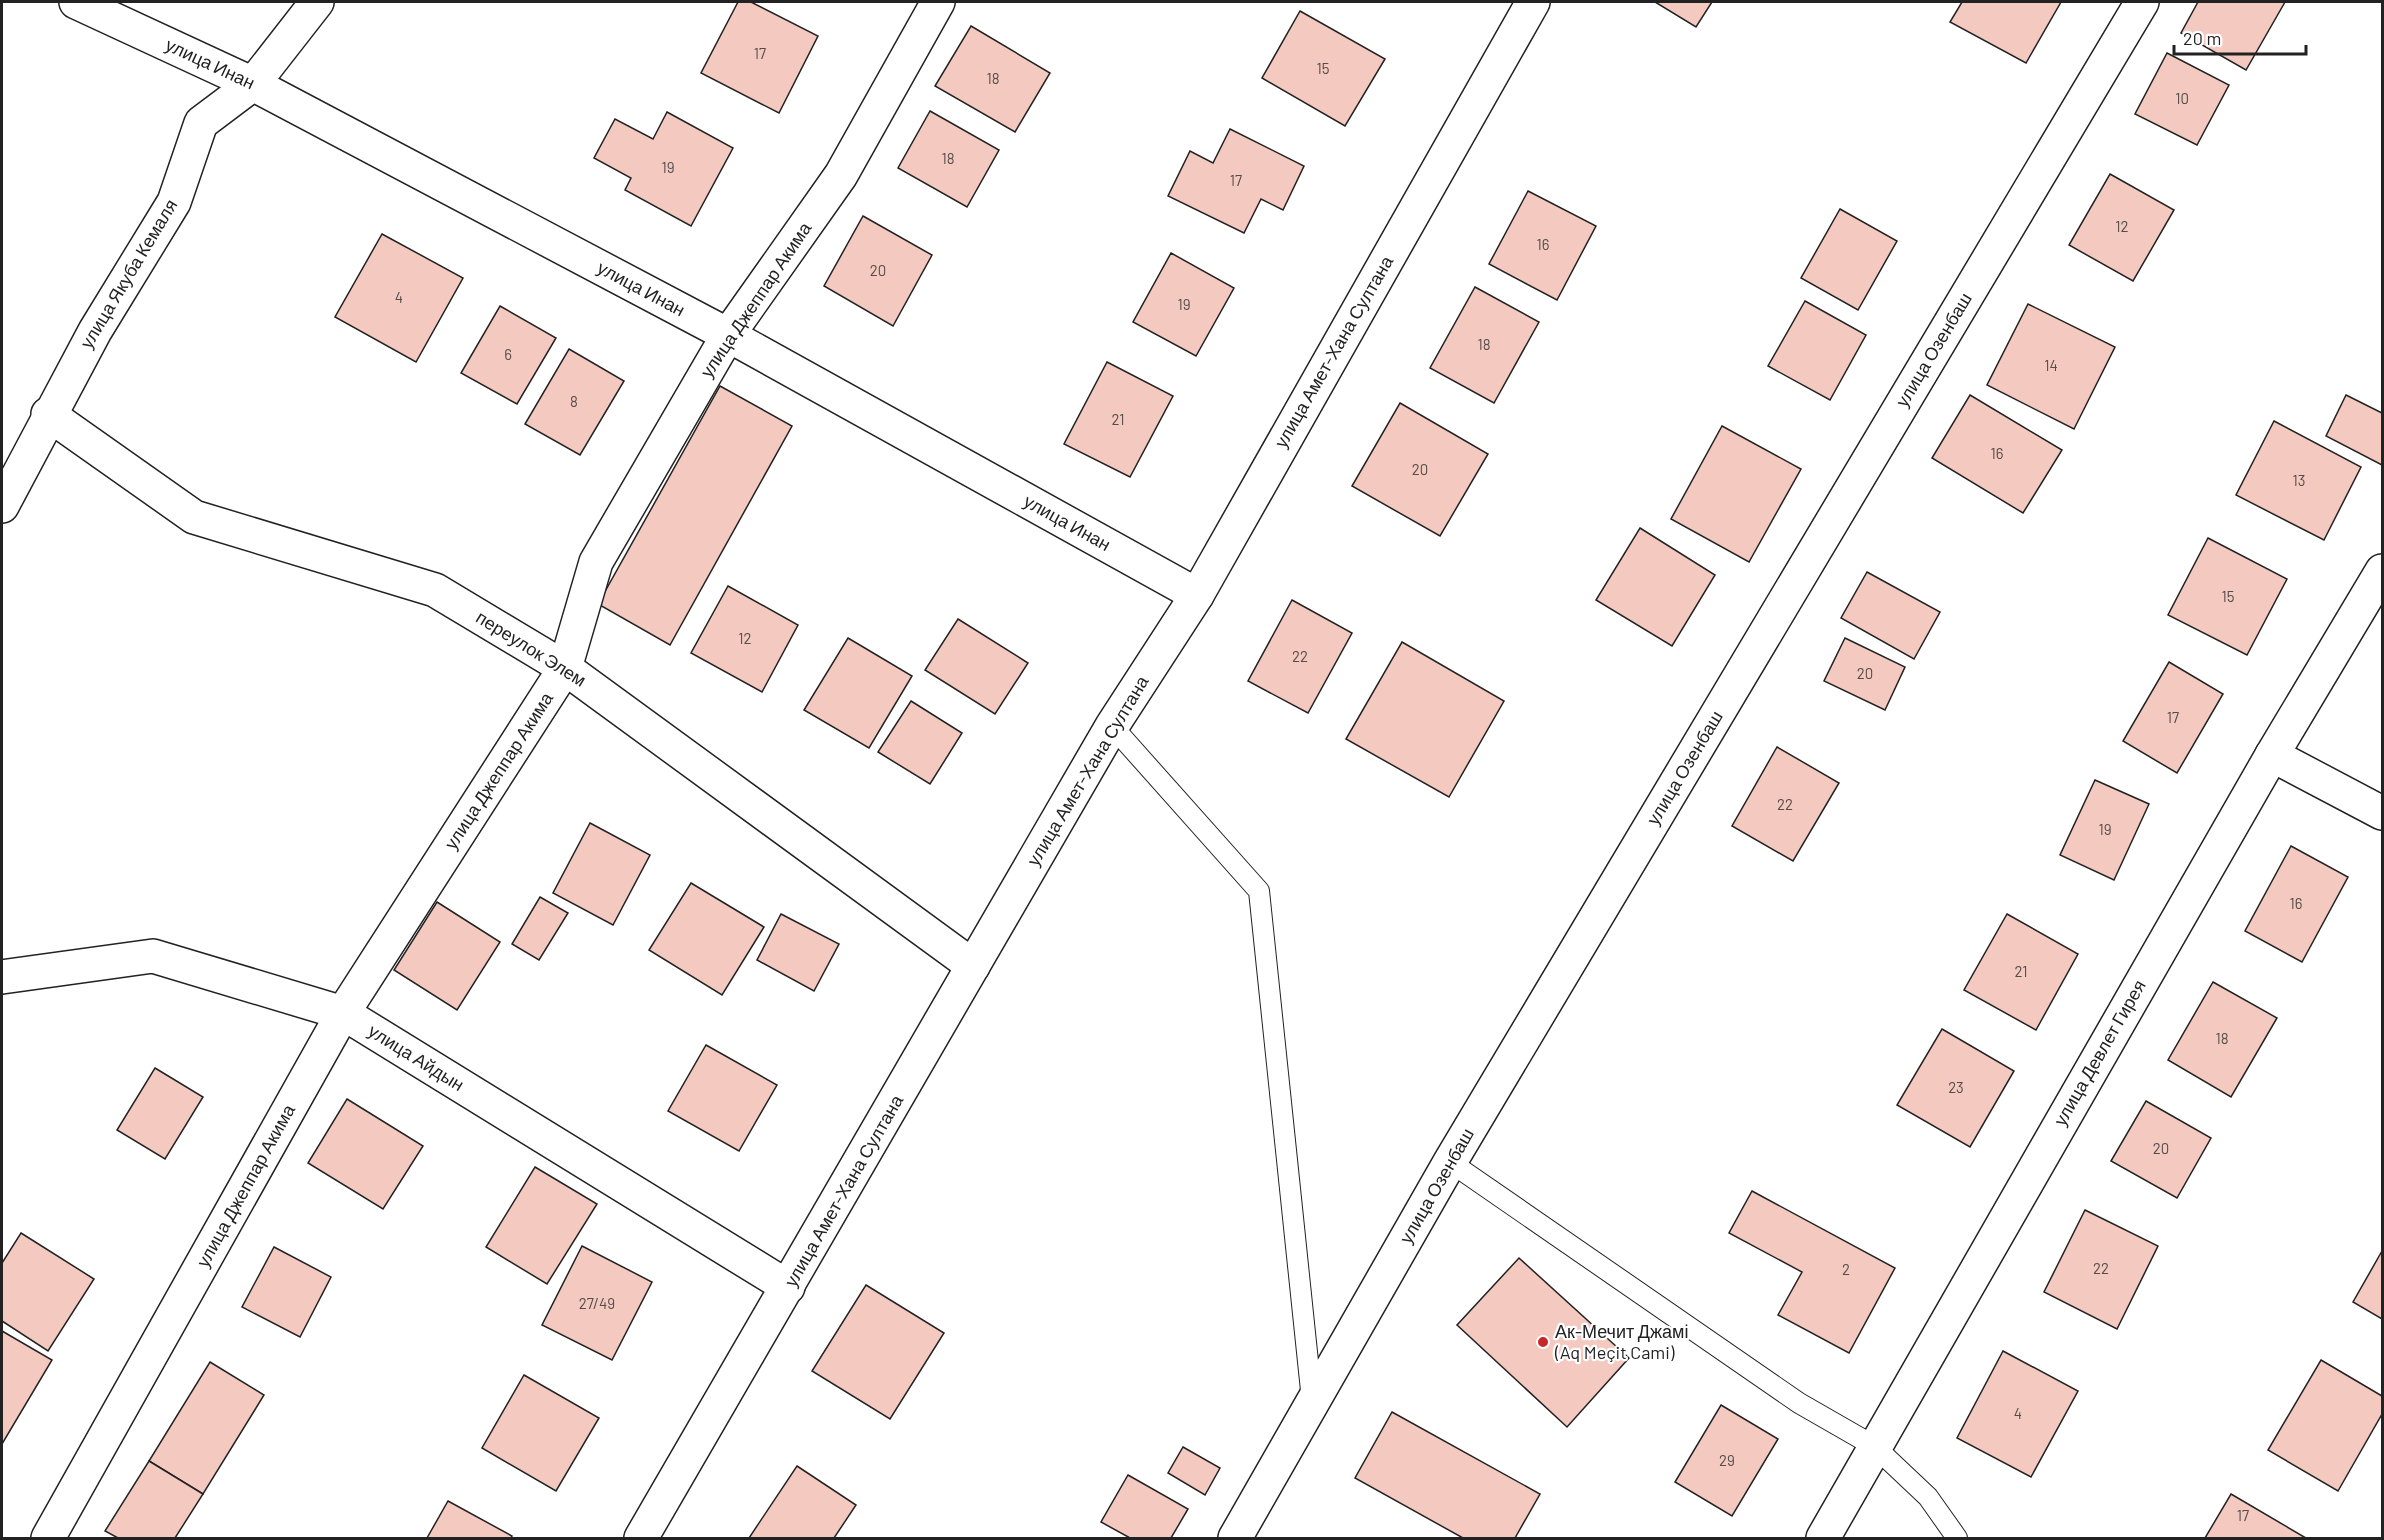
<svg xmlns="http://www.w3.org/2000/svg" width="2384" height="1540" font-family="Barlow,sans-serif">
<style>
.building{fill:#f3c9c0;stroke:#222;stroke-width:1.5}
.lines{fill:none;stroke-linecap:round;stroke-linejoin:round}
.lane-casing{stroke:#222;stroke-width:22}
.street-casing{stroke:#222;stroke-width:36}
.secondary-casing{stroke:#222;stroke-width:36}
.lane{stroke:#fff;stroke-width:20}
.street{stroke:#fff;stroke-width:33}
.secondary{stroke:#fff;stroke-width:33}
.poi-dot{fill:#c62828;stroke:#fff;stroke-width:2}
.labels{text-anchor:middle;stroke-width:4.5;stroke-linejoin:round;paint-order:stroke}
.number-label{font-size:15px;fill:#564c4a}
.street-label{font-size:18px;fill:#222;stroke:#fff}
.poi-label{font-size:18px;fill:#222;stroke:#fff;text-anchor:start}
</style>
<rect width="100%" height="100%" fill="#fff"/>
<g class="building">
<path d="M738,2h13l67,34 -39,77 -78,-40z"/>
<path d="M1655,2h57l-16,25z"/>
<path d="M1962,2h99l-35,61 -76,-41z"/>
<path d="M2198,2h87l-39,68 -65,-37z"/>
<path d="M1300,11l85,48 -40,67 -83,-48z"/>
<path d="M971,26l79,47 -35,59 -80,-46z"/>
<path d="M2167,53l62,32 -32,60 -62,-31z"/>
<path d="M930,111l69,39 -32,57 -69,-39z"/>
<path d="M667,112l66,36 -42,78 -66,-36 6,-12 -37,-20 21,-39 38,20z"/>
<path d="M1230,129l74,37 -21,44 -22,-11 -17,34 -76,-37 22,-45 23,12z"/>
<path d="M2110,174l64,36 -41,71 -64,-36z"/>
<path d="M1528,191l68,35 -39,74 -68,-36z"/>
<path d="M1840,209l57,32 -39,69 -57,-32z"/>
<path d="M863,216l69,39 -39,71 -69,-40z"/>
<path d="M382,234l81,44 -47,84 -81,-45z"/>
<path d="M1171,253l63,35 -38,68 -63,-34z"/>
<path d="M1475,287l64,35 -45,81 -64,-35z"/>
<path d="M1805,301l61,34 -36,65 -62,-34z"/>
<path d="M2028,304l87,43 -41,82 -87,-44z"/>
<path d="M500,306l56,32 -39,66 -56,-31z"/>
<path d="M569,349l55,32 -44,74 -55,-31z"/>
<path d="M1107,362l66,34 -43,81 -66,-33z"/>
<path d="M720,386l72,40 -122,219 -72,-41z"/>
<path d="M1970,395l92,55 -39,63 -91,-55z"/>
<path d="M2346,395l36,18v52l-56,-29z"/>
<path d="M1400,403l88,51 -48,82 -88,-50z"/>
<path d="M2274,421l87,46 -37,73 -88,-45z"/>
<path d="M1722,426l79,43 -52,93 -78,-43z"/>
<path d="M1640,528l75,47 -43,71 -76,-46z"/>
<path d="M2208,538l79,41 -40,76 -79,-40z"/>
<path d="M1867,572l73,40 -26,47 -73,-41z"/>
<path d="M728,586l70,39 -36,67 -71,-39z"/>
<path d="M1292,600l60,33 -44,80 -60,-32z"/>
<path d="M958,619l70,44 -33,51 -70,-44z"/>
<path d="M848,638l64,38 -43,72 -65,-38z"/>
<path d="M1845,638l60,29 -20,43 -61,-29z"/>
<path d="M1402,642l102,59 -55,96 -103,-58z"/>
<path d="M2169,662l54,32 -46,79 -54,-32z"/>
<path d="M911,701l51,32 -32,51 -52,-32z"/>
<path d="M1777,747l62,36 -46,78 -61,-35z"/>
<path d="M2095,780l54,24 -35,76 -54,-25z"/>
<path d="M590,823l60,32 -37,70 -60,-32z"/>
<path d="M2291,846l57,31 -46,85 -57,-31z"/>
<path d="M691,883l73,44 -42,68 -73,-45z"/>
<path d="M540,897l28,16 -29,47 -27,-16z"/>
<path d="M437,902l63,40 -43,68 -63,-40z"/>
<path d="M781,914l58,30 -25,47 -57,-31z"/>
<path d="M2007,914l71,40 -42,76 -72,-40z"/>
<path d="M2213,982l64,36 -46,79 -63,-37z"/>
<path d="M1942,1029l72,42 -44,76 -73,-42z"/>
<path d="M706,1045l71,40 -38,66 -71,-40z"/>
<path d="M155,1068l48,29 -38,62 -48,-29z"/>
<path d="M347,1099l76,47 -40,63 -75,-46z"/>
<path d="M2146,1101l65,37 -34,60 -66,-37z"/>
<path d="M535,1167l62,37 -50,80 -61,-37z"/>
<path d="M1752,1191l143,77 -46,85 -71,-38 24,-43 -73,-39z"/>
<path d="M2085,1210l73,36 -41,83 -73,-37z"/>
<path d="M21,1233l73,46 -46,72 -46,-30v-58z"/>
<path d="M582,1246l70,36 -40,78 -70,-35z"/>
<path d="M274,1247l57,30 -31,60 -58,-30z"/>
<path d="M2382,1251v68l-29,-17z"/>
<path d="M1519,1258l110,100 -62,69 -110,-102z"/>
<path d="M866,1285l78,48 -54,86 -78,-48z"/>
<path d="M2,1331l50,29 -50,84z"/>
<path d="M2003,1351l75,40 -47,86 -74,-39z"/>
<path d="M2321,1360l61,36v18l-44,77 -70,-41z"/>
<path d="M210,1362l54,33 -61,99 -54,-33z"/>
<path d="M524,1375l75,43 -43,73 -74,-43z"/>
<path d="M1721,1405l57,34 -46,77 -57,-34z"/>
<path d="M1392,1412l148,82 -25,44h-52l-108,-60z"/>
<path d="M1183,1447l37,21 -15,27 -37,-22z"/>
<path d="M149,1461l54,33 -28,44h-57l-13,-7z"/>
<path d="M797,1466l59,39 -22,33h-85z"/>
<path d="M1128,1475l60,34 -17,29h-41l-29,-16z"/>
<path d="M2231,1494l75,44h-101z"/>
<path d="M448,1501l64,35 -1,2h-84z"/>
</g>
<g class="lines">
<g class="lane-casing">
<g id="lane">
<path d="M1112,726l147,165 53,509"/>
<path d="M1450,1162l349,241 75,43 54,51 29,41"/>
</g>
</g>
<g class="street-casing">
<g id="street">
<path d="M76,2l177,82 475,251 469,260"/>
<path d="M48,414l146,103 241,73 130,78 408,298"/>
<path d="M2,506l93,-175 79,-129 27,-79 52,-39 64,-82"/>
<path d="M2272,755l110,58"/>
<path d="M2,977l151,-21 190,57 445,274"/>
<path d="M48,1538l295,-525 222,-345 31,-106 132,-227 113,-160 97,-173"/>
<path d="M1235,1538l215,-376 692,-1160"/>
<path d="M1823,1538l449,-783 110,-184"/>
</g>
</g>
<g class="secondary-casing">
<path id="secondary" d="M641,1538l471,-812 85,-131 336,-593"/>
</g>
<use href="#lane" class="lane"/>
<use href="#street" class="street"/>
<use href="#secondary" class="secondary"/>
</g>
<circle class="poi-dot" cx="1543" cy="1342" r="6"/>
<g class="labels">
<g class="number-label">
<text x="760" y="59">17</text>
<text x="1323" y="74">15</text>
<text x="993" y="84">18</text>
<text x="2182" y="104">10</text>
<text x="948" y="164">18</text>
<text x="668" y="173">19</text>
<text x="1236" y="186">17</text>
<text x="2122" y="232">12</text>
<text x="1543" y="250">16</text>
<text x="878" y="276">20</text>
<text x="399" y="303">4</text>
<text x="1184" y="310">19</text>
<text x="1484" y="350">18</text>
<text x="508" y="360">6</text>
<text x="2051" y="371">14</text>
<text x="574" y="407">8</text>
<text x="1118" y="425">21</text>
<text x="1997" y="459">16</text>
<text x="1420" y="475">20</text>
<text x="2299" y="486">13</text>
<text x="2228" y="602">15</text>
<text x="745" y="644">12</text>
<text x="1300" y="662">22</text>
<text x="1865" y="679">20</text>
<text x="2173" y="723">17</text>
<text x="1785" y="810">22</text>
<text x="2105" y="835">19</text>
<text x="2296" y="909">16</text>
<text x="2021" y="977">21</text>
<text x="2222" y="1044">18</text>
<text x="1956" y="1093">23</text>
<text x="2161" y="1154">20</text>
<text x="2101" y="1274">22</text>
<text x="1846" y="1275">2</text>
<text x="597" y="1309">27/49</text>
<text x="2018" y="1419">4</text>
<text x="1727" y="1466">29</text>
<text x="2243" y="1521">17</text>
</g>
<g class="street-label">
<text transform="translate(210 64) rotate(25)" y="6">улица Инан</text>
<text transform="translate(129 274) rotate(-59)" y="6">улица Якуба Кемаля</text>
<text transform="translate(641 289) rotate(28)" y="6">улица Инан</text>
<text transform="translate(756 300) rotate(-56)" y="6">улица Джеппар Акима</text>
<text transform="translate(1934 350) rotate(-59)" y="6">улица Озенбаш</text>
<text transform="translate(1334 352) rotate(-60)" y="6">улица Амет-Хана Султана</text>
<text transform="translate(1067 523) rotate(29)" y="6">улица Инан</text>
<text transform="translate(531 649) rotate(32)" y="6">переулок Элем</text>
<text transform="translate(1685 768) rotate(-59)" y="6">улица Озенбаш</text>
<text transform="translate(499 771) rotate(-57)" y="6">улица Джеппар Акима</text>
<text transform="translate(1088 771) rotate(-59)" y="6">улица Амет-Хана Султана</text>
<text transform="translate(2100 1053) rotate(-60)" y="6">улица Девлет Гирея</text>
<text transform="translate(416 1058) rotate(32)" y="6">улица Айдын</text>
<text transform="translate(246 1186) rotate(-61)" y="6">улица Джеппар Акима</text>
<text transform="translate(1437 1186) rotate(-60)" y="6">улица Озенбаш</text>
<text transform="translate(844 1191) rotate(-60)" y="6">улица Амет-Хана Султана</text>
</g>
<g class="poi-label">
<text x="1555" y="1338">Ак-Мечит Джамі<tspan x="1555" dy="21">(Aq Meçit Cami)</tspan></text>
</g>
</g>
<rect width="2384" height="1540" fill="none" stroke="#222222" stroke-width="6"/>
<path d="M2174 45v9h132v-9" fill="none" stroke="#222222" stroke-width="3"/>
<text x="2183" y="45" font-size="18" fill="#222222" stroke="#ffffff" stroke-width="4.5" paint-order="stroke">20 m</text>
</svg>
